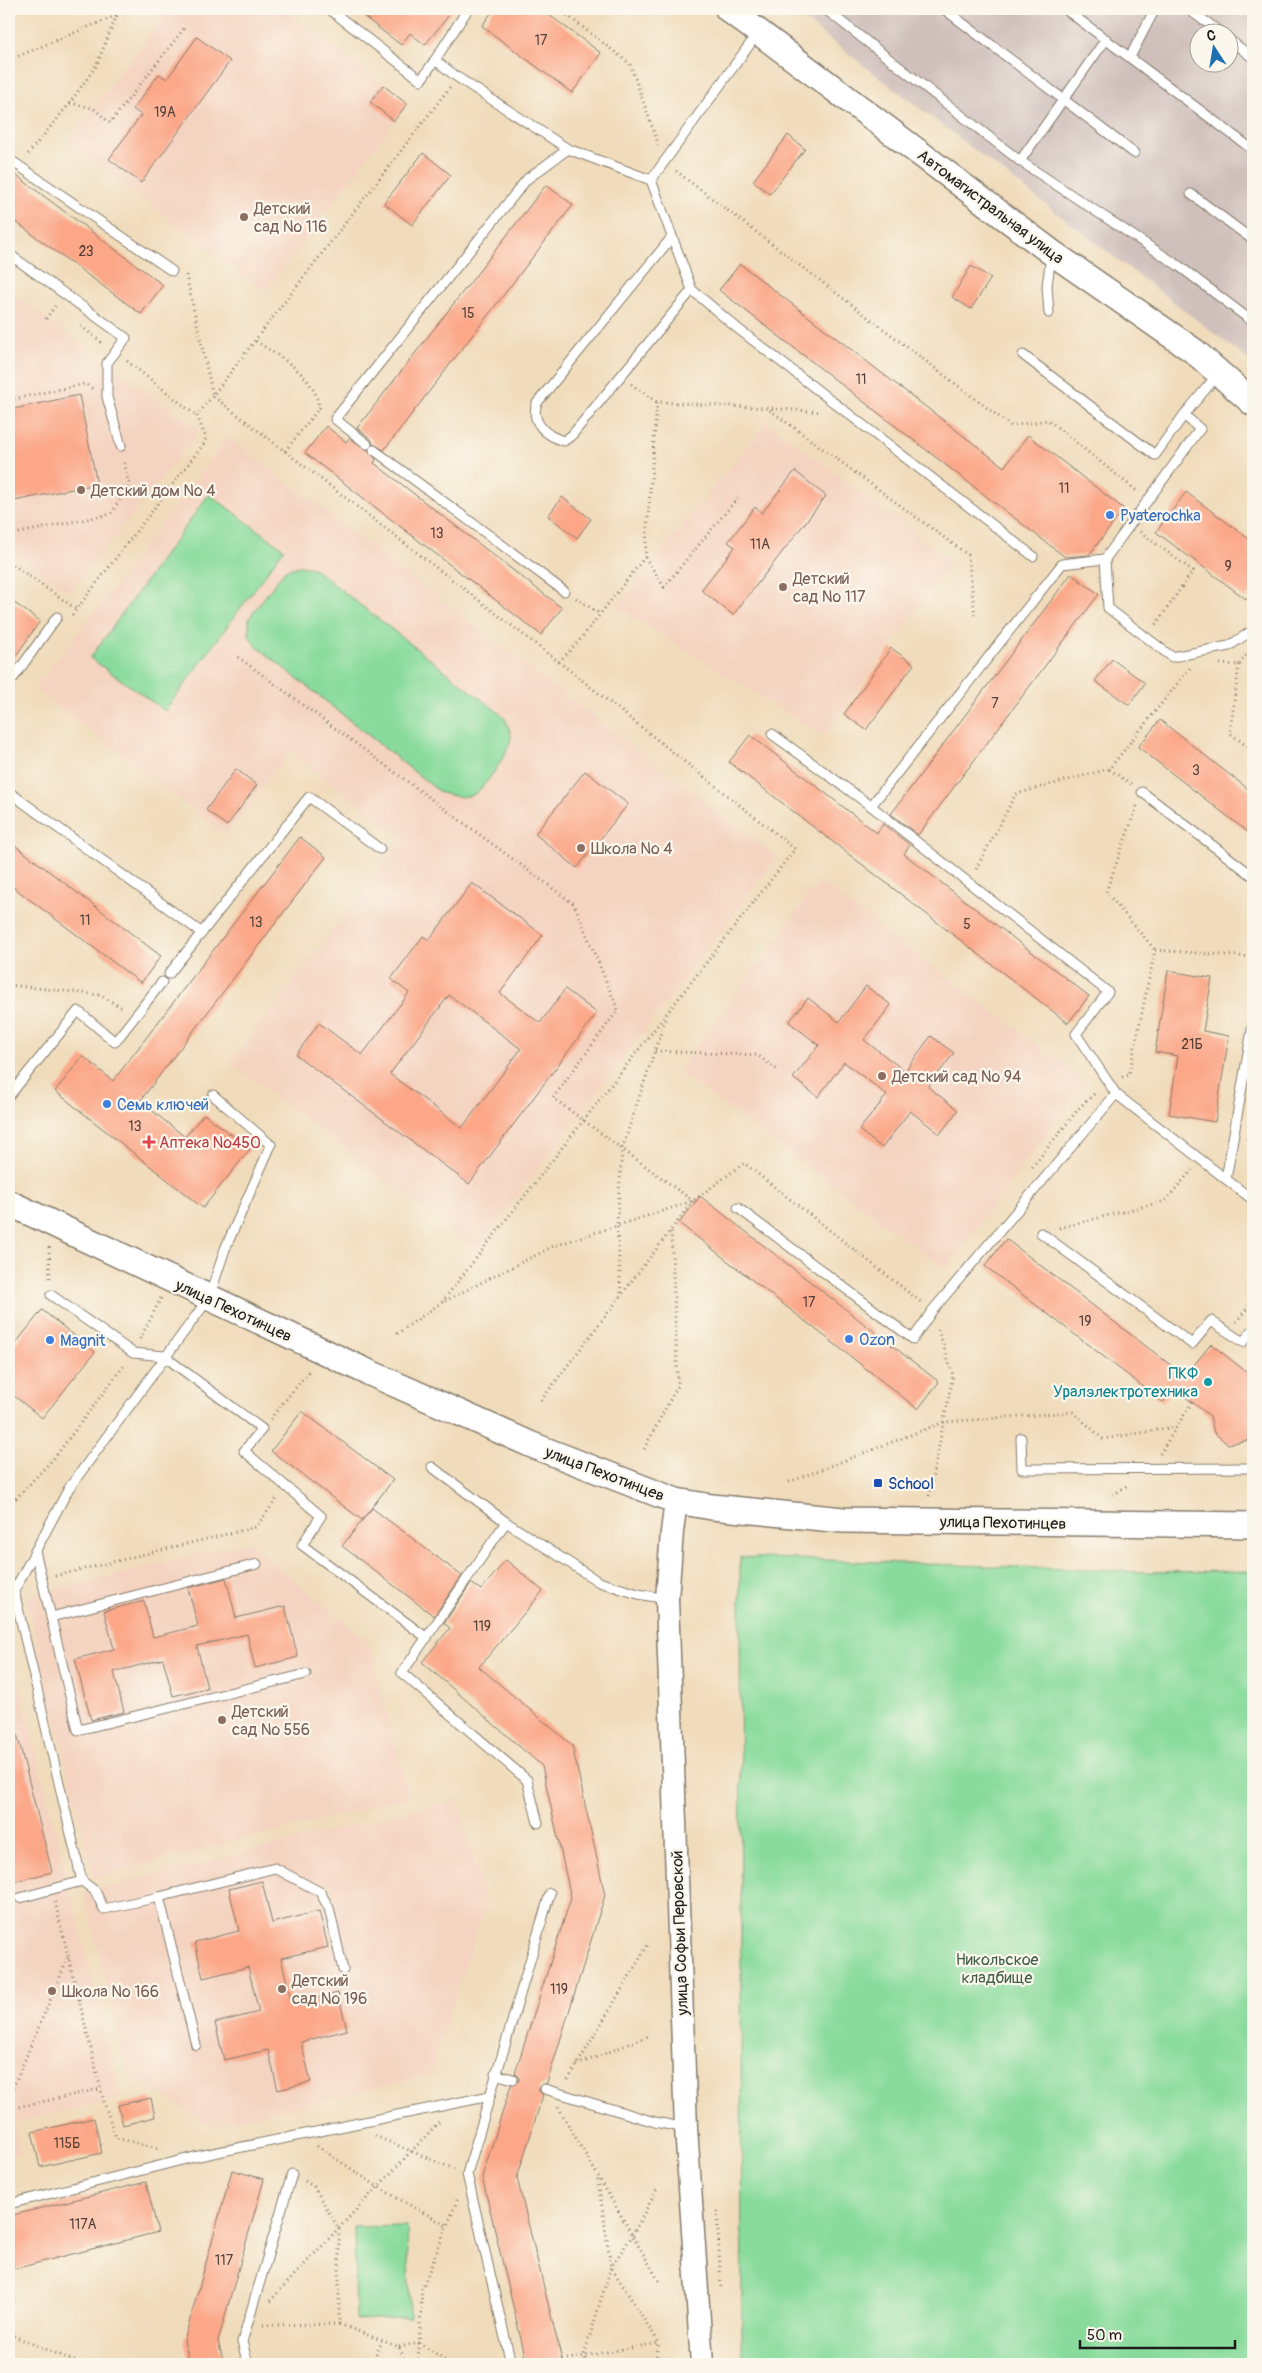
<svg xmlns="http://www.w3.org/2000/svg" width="1262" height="2373" font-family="Pangolin,sans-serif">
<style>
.built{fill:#f4d3c0}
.industrial{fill:#d0c0bc;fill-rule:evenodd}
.green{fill:#89db9c;stroke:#527c5c}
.building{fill:#fba788;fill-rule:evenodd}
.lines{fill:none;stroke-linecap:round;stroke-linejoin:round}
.service-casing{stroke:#867c6c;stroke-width:11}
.tertiary-casing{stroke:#867c6c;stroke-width:25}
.secondary-casing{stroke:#867c6c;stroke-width:28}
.path{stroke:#867c6c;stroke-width:3;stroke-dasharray:1 4;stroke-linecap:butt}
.service{stroke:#fff;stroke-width:9}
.tertiary{stroke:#fff;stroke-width:22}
.secondary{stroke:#fff;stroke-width:25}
.education-dot{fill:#8d6e63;stroke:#fbf7ec;stroke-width:2}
.shop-dot{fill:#3f7fe0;stroke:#fbf7ec;stroke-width:2}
.health-dot{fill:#e0444e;stroke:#fbf7ec;stroke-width:2}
.culture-dot{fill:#0f9aa8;stroke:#fbf7ec;stroke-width:2}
.transit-dot{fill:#1a4fb4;stroke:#fbf7ec;stroke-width:2}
.labels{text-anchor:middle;stroke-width:4.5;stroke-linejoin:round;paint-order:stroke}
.number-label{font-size:14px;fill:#543f37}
.street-label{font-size:16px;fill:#1c1c1c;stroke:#fbf7ec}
.education-label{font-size:16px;fill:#785e54;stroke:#fbf7ec;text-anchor:start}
.shop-label{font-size:16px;fill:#366cbe;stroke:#fbf7ec;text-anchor:start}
.health-label{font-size:16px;fill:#be3a42;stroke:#fbf7ec;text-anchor:start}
.culture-label{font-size:16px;fill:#0d838f;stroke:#fbf7ec;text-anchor:end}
.transit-label{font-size:16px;fill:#164399;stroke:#fbf7ec;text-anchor:start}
.park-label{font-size:16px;fill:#425f49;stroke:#fbf7ec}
</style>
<rect width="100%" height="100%" fill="#fbf7ec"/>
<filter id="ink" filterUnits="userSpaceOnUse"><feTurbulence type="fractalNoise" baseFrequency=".02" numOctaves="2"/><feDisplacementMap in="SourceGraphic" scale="10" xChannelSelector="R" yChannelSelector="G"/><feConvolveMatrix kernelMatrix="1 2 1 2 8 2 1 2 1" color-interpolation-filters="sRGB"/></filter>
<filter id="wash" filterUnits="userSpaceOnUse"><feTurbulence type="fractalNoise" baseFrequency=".0096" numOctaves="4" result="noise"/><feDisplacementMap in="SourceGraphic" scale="20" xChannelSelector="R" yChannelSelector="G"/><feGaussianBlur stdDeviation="1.12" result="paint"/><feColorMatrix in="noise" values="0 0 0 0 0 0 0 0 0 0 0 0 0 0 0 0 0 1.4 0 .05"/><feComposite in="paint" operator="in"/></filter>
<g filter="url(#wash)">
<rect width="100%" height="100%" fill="#f0dcbb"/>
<g class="built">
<path d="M169,9h114l125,94 -143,189 -198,-150z"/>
<path d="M9,292l191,139 -130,162 -61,-44z"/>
<path d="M767,422l185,140 -128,174 -207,-129z"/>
<path d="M228,437l549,420 -301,393 -245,-187 172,-224 -113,-87 -64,83 -191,-146z"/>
<path d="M819,882l267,199 -141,188 -267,-198z"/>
<path d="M249,1542l119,100 41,155 -315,81 -69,-281z"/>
<path d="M9,1641l112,457 -107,25 7,31 -12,3z"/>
<path d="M458,1799l28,105 -58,172 -217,50 -83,-52 -44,-181z"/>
</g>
<path class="industrial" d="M790,9l463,1v354v-1zM1200,32h30v30h-30z"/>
<g class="green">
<path d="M209,494l75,55 -119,162 -75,-53z"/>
<path d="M299,566l14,2 190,148c4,6 8,14 8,22 -1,12 -27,53 -39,57 -10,4 -22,0 -31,-2l-186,-148 -6,-10v-17l36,-48z"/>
<path d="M740,1557l406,15 107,-1v793h-511z"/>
<path d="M407,2226l3,92 -54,2 -2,-93z"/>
</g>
<g id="blocks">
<g class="building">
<path d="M354,9h100l-29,36 -15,-12 -9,12z"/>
<path d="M494,9h47l60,44 -29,40 -90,-67z"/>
<path d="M197,37l33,24 -89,122 -32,-24 32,-44 -8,-6 26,-35 8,5z"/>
<path d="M383,85l24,19 -13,17 -24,-19z"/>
<path d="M788,135l17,14 -35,45 -17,-13z"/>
<path d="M423,153l28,22 -39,50 -28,-22z"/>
<path d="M9,170l154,115 -22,29 -132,-97z"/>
<path d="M546,185l27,20 -189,245 -11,-6 -2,-5 -14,-11z"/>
<path d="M740,264l264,203 24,-32 96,74 -35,46 -24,2 -346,-267z"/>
<path d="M971,266l20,12 -20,31 -19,-12z"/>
<path d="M79,395l18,89 -88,18v-92z"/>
<path d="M326,426l20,16 3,-4 19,12 8,9 -2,4 188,145 -21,27 -236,-182z"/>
<path d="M795,471l31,25 -93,119 -32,-25 34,-43 -7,-5 27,-35 7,6z"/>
<path d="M1186,492l67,50v47l-7,10 -90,-67z"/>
<path d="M562,497l29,22 -14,19 -29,-22z"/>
<path d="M1071,574l28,20 -181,241 -27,-21z"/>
<path d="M9,599l31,22 -31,45z"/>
<path d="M891,648l23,16 -48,66 -22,-16z"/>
<path d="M1112,659l33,24 -16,22 -34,-24z"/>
<path d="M1160,720l93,73v43l-115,-89z"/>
<path d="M750,735l127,98 6,-9 27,21 -6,9 185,142 -21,27 -339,-261z"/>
<path d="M236,769l21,16 -30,41 -21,-16z"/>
<path d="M585,771l43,33 -51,64 -42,-34z"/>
<path d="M300,837l26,20 -186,244 45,36 19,-23 46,35 -47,59 -148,-117 28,-35 30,25z"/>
<path d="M9,841l152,115 -20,27 -132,-99z"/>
<path d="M472,883l71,52 -43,58 40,30 25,-34 32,24 -128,171 -173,-129 23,-32 43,32 47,-62 -18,-14 32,-43 6,4zM449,995l72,54 -59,79 -72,-54z"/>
<path d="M1168,971l44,7 -9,53 26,5 -14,86 -46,-8 9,-58 -23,-4z"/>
<path d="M866,986l25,19 -27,35 41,31 26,-35 23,17 -26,34 30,23 -18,24 -30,-23 -28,37 -23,-18 28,-35 -43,-33 -26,35 -25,-19 26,-33 -30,-23 19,-24 31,24z"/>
<path d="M700,1196l239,186 -21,27 -239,-186z"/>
<path d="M1006,1239l179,137 26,-32 42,33v58l-4,5 -21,4 -14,-11 -4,-17 -35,-27 -12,13 -178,-136z"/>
<path d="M42,1310l53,42 -53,66 -33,-26v-40z"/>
<path d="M302,1411l91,69 -31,40 -91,-69z"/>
<path d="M372,1508l90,68 -28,40 -92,-70z"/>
<path d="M506,1560l37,31 -64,76 93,78 33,150 -58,188 -8,4v4l4,4 -26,83 46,186h-36l-45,-187 29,-92 8,-4v-4l-4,-4 56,-175 -29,-132 -120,-104 28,-34 -6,-5 27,-40 10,7z"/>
<path d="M226,1578l10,40 49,-12 13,51 -43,11 -8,-34 -50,12 10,42 -34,8 -10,-37 -49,13 10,40 -33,8 -16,-61 39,-10 -10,-38 40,-10 9,36 45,-11 -10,-38z"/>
<path d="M9,1726h6l37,146 -43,11z"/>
<path d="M262,1881l10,42 47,-12 9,36 -47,11 11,46 46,-11 9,37 -46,12 10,40 -33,8 -10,-40 -44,10 -9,-37 44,-11 -11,-45 -45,11 -8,-36 44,-11 -10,-42z"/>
<path d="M151,2098l4,19 -32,8 -5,-20z"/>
<path d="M94,2118l8,35 -62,14 -8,-35z"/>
<path d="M232,2170l32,9 -46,162 6,23h-34l-6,-23z"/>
<path d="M146,2182l12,50 -144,37 -5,-20v-33z"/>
</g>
</g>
</g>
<g filter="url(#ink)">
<use href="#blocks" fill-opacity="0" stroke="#867c6c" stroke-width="1"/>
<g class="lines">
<g class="service-casing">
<g id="service">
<path d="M329,9l92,71 14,-20"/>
<path d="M468,9l-33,51 22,17 111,72"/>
<path d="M825,9l195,152 86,-122"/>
<path d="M944,9l190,144"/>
<path d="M1065,9l188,141"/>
<path d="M1188,9l32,23"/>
<path d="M758,33l-107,147 41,110 45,38 296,228"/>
<path d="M1230,40l23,18"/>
<path d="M1130,57l25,-48"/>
<path d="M9,159l163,112"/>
<path d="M1020,161l159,105 74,56"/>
<path d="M1191,194l62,46"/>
<path d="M672,237l-135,166c-7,19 9,33 27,38l8,-6 120,-145"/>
<path d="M9,254l117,84 -19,25v34l14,49"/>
<path d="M1049,313l-2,-27 4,-30"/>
<path d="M1023,355l132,100 29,-40"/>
<path d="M1219,373l-35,42 16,14 -95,130 3,49 64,49 57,-11 24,-16"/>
<path d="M367,444l-32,-25 192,-240 41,-30 83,31"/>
<path d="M374,450l190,141"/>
<path d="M9,679l5,-2 43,-60"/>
<path d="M772,734l99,72 191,-242 43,-5"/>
<path d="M9,792l193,141"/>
<path d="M1142,792l111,84"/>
<path d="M871,806l237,186 -32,42 40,60"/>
<path d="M169,974l140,-177 71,52"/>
<path d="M9,1096l69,-85 37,31 47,-60"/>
<path d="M1226,1179l27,-155"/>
<path d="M738,1208l175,131 19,-28 184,-217 137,106"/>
<path d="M1041,1233l151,111 19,-23 32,21 10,-12"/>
<path d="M51,1295l82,58 31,3 98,73 -18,22 77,65 -19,29 125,93"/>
<path d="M1021,1438l1,31 231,-1"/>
<path d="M432,1467l74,55"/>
<path d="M35,1551l16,66"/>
<path d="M257,1564l-206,53 27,113 228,-56"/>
<path d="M538,1823l-11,-43 -125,-107 104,-151 93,60 39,12 29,5"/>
<path d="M159,1897l-55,12 -9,-18 -13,-10 -68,-290 55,-103 140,-190 16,-49 46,-104 -58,-50"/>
<path d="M20,1898l62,-17"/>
<path d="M196,2045l-37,-148 116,-29 45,24 9,16 14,62"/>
<path d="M495,2074l18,5"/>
<path d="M545,2089l110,33 31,6"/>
<path d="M9,2204l185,-47 296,-61"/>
<path d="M9,2301v-1"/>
<path d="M248,2364l-6,-22 50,-168"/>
<path d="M511,2364l-44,-190 83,-281"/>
</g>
</g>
<g class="tertiary-casing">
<path id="tertiary" d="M676,1501l-4,31 -5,67 19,529 16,236"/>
</g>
<g class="secondary-casing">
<g id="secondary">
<path d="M728,9l323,243 143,99 59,52"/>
<path d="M9,1203l352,166 171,76 144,56 36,6 131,13 410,5"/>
</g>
</g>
<g class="path">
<path d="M559,9l71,55 29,82"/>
<path d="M9,60l108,-45 5,-6"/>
<path d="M70,103l23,5 17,15 76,-97"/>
<path d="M28,154l42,-51 26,-37 21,-51"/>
<path d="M676,171l335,255 37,-6 90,72"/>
<path d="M186,275l27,121 346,266 236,187 -353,453 -48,34"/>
<path d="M46,319l9,-13"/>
<path d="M81,326l23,18"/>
<path d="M256,341c26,18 58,33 63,66"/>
<path d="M127,361l70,55"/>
<path d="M631,384l26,18"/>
<path d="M9,400l76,-16 8,5"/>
<path d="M767,408l54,4"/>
<path d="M285,451l35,-44"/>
<path d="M1140,532l53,39 -39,56"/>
<path d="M9,535l102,-21 18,-29 -5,-25"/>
<path d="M645,557l19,30 76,-92"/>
<path d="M9,562l67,47"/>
<path d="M576,598l24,16"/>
<path d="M72,615l131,-170 3,-7 -9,-22 253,-329"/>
<path d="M238,657l336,247 44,106 -65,88 140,103 -154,202"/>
<path d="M559,662l20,-21 66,-84 12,-155 110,6 201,147 7,61"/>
<path d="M1220,664l19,1 10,-14"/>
<path d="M1239,665l-9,68 23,18"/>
<path d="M1131,784l-22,-15 81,-101"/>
<path d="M1137,806l-31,86 49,58"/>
<path d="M976,869l40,-75 93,-25"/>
<path d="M9,985l91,10 24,14"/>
<path d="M655,1051l102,4 22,16"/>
<path d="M1122,1077l7,-2 26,-125 98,7"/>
<path d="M1246,1139l7,-2"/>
<path d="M1032,1167l48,-60 16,-15"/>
<path d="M1059,1228l106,-27 27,-31"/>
<path d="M49,1247l1,34"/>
<path d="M621,1293l-4,-69 5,-75 44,-132"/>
<path d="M445,1301l109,-55 139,-45 51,-38 178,140"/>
<path d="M1236,1322l17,-21"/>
<path d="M140,1339l21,-41"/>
<path d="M270,1419l40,-49"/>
<path d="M644,1449l34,-64 -7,-155"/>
<path d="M1160,1454l32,-52"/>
<path d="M789,1482l155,-60 129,-10 30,27 73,-12"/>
<path d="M1113,1495l16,-11"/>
<path d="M929,1496l24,-121 -15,-46"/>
<path d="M9,1506l46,-49 70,-93"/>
<path d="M55,1576l201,-49 22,-30"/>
<path d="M55,1902l49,200 12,36 46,11"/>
<path d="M9,1927l6,-17"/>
<path d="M577,2065l74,-30"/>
<path d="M568,2080l81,-137"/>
<path d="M9,2097l59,-139"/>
<path d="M558,2107l101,174"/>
<path d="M9,2109l91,-20"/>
<path d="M375,2136l79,33"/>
<path d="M317,2146l61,41 69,39"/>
<path d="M598,2180l13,87 48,76 -4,21"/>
<path d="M305,2181l9,6 25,42v95l60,23 7,17"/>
<path d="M717,2211l4,77"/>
<path d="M270,2301l169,-179"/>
<path d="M263,2325l76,-1"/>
<path d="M9,2334l73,30"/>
<path d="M399,2347l20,-4 33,21"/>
<path d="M562,2360l97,-17"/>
<path d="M372,2364l10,-23"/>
<path d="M418,2364l4,-75 36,-91"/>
<path d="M587,2364l-3,-9 27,-88 21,-31 25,-47"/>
</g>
<use href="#service" class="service"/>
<use href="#tertiary" class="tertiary"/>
<use href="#secondary" class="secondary"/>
</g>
</g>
<g class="education-dot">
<circle cx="244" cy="217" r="5"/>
<circle cx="81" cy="490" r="5"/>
<circle cx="783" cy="587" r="5"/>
<circle cx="581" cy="848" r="5"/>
<circle cx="882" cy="1076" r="5"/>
<circle cx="222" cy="1720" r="5"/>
<circle cx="282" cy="1989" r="5"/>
<circle cx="52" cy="1991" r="5"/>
</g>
<g class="shop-dot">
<circle cx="1110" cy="515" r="5"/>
<circle cx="107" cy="1104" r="5"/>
<circle cx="849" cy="1339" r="5"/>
<circle cx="50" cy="1340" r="5"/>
</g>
<path class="health-dot" d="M146.5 1134.5h5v5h5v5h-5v5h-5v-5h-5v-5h5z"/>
<circle class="culture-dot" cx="1208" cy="1382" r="5"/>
<rect class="transit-dot" x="873" y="1478" width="10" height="10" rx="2.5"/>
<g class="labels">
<g class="number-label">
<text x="541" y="45">17</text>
<text x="165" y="117">19А</text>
<text x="86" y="256">23</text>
<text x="468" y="318">15</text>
<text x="861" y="384">11</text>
<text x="1064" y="493">11</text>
<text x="437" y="538">13</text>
<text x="760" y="549">11А</text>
<text x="1228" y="571">9</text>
<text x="995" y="708">7</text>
<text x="1196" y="775">3</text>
<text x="85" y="925">11</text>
<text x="256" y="927">13</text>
<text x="967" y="929">5</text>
<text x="1192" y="1049">21Б</text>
<text x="135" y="1131">13</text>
<text x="809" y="1307">17</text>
<text x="1085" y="1326">19</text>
<text x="482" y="1631">119</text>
<text x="559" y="1994">119</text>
<text x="67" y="2148">115Б</text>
<text x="83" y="2229">117А</text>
<text x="224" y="2265">117</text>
</g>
<g class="street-label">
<text transform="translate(991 206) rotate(37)" y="6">Автомагистральная улица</text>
<text transform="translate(234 1310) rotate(25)" y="6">улица Пехотинцев</text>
<text transform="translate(605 1473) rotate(21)" y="6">улица Пехотинцев</text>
<text transform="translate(1003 1522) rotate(1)" y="6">улица Пехотинцев</text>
<text transform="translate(679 1933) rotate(-92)" y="6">улица Софьи Перовской</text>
</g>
<g class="education-label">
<text x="254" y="214">Детский<tspan x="254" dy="18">сад № 116</tspan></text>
<text x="91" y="496">Детский дом № 4</text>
<text x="793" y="584">Детский<tspan x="793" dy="18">сад № 117</tspan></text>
<text x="591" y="854">Школа № 4</text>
<text x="892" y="1082">Детский сад № 94</text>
<text x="232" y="1717">Детский<tspan x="232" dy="18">сад № 556</tspan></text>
<text x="292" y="1986">Детский<tspan x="292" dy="18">сад № 196</tspan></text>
<text x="62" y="1997">Школа № 166</text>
</g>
<g class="shop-label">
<text x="1120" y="521">Pyaterochka</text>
<text x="117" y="1110">Семь ключей</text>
<text x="859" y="1345">Ozon</text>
<text x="60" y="1346">Magnit</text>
</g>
<g class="health-label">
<text x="159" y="1148">Аптека №450</text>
</g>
<g class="culture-label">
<text x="1198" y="1379">ПКФ<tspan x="1198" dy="18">Уралэлектротехника</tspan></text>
</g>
<g class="transit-label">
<text x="888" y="1489">School</text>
</g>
<g class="park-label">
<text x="997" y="1965">Никольское<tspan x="997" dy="18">кладбище</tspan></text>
</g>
</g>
<rect width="1262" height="2373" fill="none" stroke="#fbf7ec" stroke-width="30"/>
<g transform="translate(1214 48) rotate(348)"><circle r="24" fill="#fbf7ec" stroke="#a29f99"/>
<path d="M0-4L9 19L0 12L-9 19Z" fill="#1f6fb2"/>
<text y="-8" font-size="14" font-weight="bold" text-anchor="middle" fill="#1c1c1c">С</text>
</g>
<path d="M1080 2340v8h155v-8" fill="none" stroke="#1c1c1c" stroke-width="2.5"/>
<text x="1087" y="2340" font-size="15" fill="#1c1c1c" stroke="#fbf7ec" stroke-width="4" paint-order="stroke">50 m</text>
</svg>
